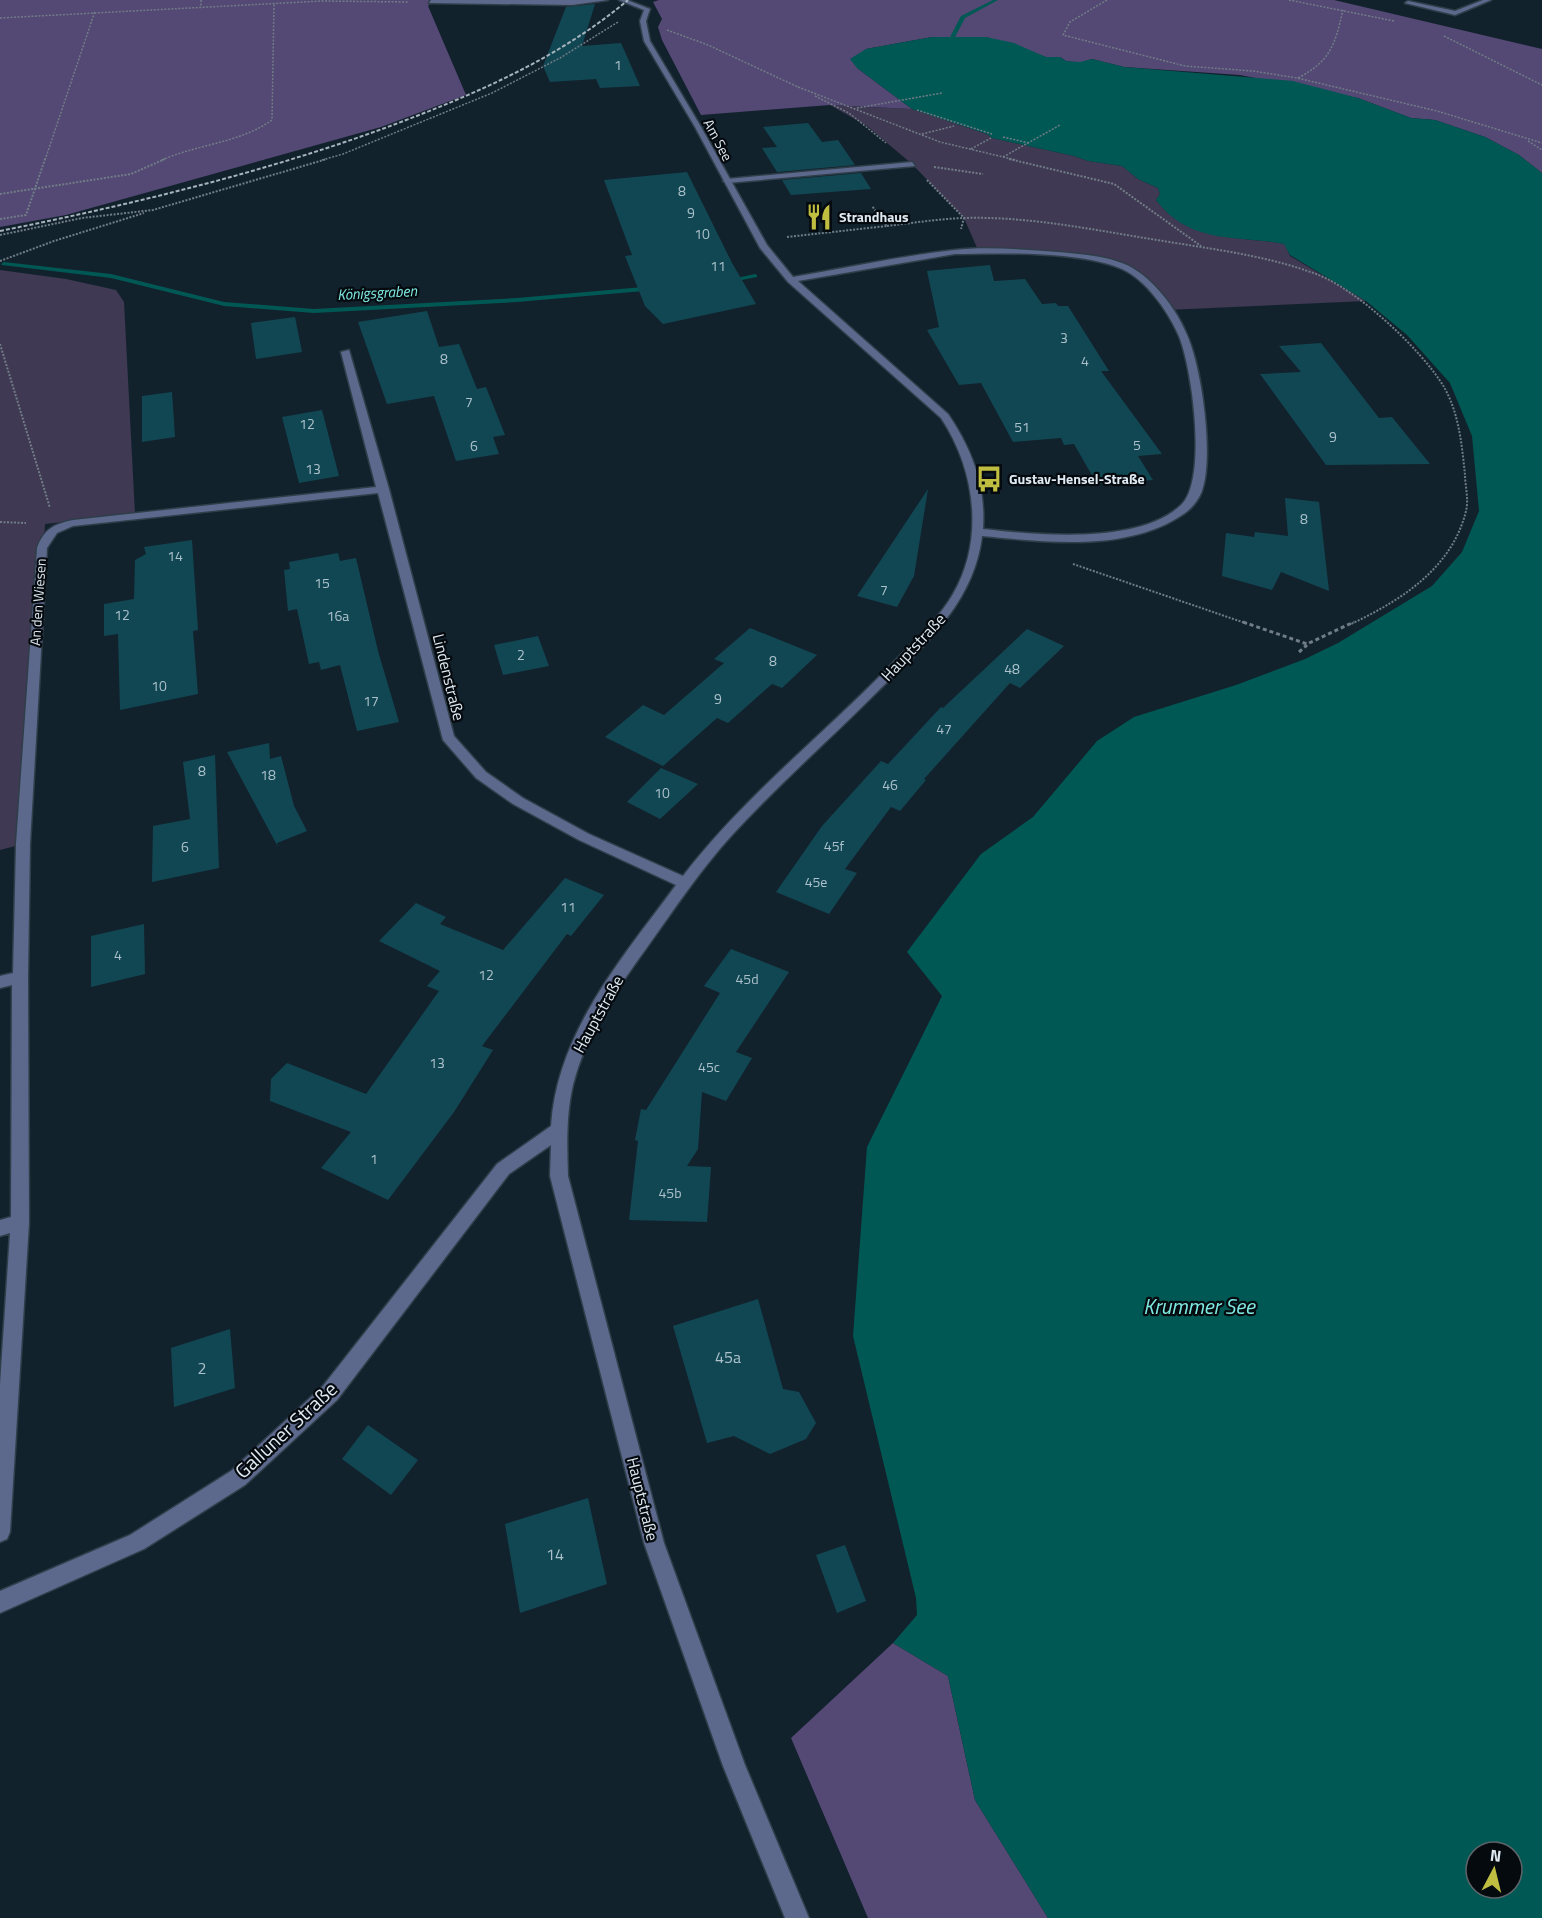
<svg xmlns="http://www.w3.org/2000/svg" width="1542" height="1918" font-family="'Titillium Web',sans-serif">
<style>
.green{fill:#403953}
.forest{fill:#544874}
.water{fill:#005854;fill-rule:evenodd}
.lines{fill:none;stroke-linecap:round;stroke-linejoin:round}
.stream{fill:#005854;fill-rule:evenodd}
.building{fill:#114753}
.lane-casing{stroke:#2f3e49;stroke-width:3}
.street-casing{stroke:#2f3e49;stroke-width:3}
.path-far2{stroke:#707d87;stroke-width:1.5;stroke-dasharray:2 1.5;stroke-linecap:butt}
.path-far1{stroke:#707d87;stroke-width:2;stroke-dasharray:2 1.5;stroke-linecap:butt}
.path{stroke:#707d87;stroke-width:3;stroke-dasharray:4 3;stroke-linecap:butt}
.lane{fill:#5c688c;fill-rule:evenodd}
.street{fill:#5c688c;fill-rule:evenodd}
.rail{stroke:#a6b2bc;stroke-width:2;stroke-dasharray:4 2;stroke-linecap:butt}
.labels{text-anchor:middle;stroke-width:4.5;stroke-linejoin:round;paint-order:stroke}
.number-label{font-size:14px;fill:#acc1cb}
.far-street-label{font-size:14px;fill:#e0eaf3;stroke:#050a0f}
.far-poi-label{font-size:14px;font-weight:bold;fill:#e0eaf3;stroke:#050a0f;text-anchor:start}
.far-water-label{font-size:15px;font-style:italic;fill:#7fece4;stroke:#050a0f}
.street-label{font-size:16px;fill:#e0eaf3;stroke:#050a0f}
.near-number-label{font-size:16px;fill:#acc1cb}
.near-street-label{font-size:20px;fill:#e0eaf3;stroke:#050a0f}
.near-water-label{font-size:21px;font-style:italic;fill:#7fece4;stroke:#050a0f}
</style>
<rect width="100%" height="100%" fill="#12222d"/>
<g class="green">
<path d="M830,105l82,4 75,25 5,4 82,18 14,5 34,5 16,13 20,9 2,6 -4,6c34,44 80,35 129,44l5,12 76,45 -200,9c-8,-10 -16,-25 -26,-32 -37,-28 -116,-25 -162,-28l-14,-32 -52,-54 -45,-38z"/>
<path d="M0,270l66,9 50,11 8,12 11,212 -90,10 -22,320 -23,6z"/>
</g>
<g class="forest">
<path d="M0,0h586l-153,1 -5,5 38,89 -85,32 -315,88 -66,12z"/>
<path d="M659,0h675l208,49v124l-23,-18 -34,-18 -50,-17 -24,-2 -53,-20 -118,-23 -116,-8 -32,-8 -12,4 -14,-2 -6,-4h-14l-60,-20h-54l-66,12 -9,19 55,41 -82,-4 -129,10 -39,-75 -4,-13 4,-8 -9,-17z"/>
<path d="M893,1643l55,33 27,124 73,118h-180l-77,-180z"/>
</g>
<path class="water" d="M932,37h54l28,6 32,14h14l6,4 14,1 12,-3 32,8 169,14 65,17 53,20 24,2 50,17 34,18 23,18v1745h-494l-73,-118 -27,-124 -55,-33 24,-28 -1,-17 -63,-262 14,-189 75,-151 -35,-44 74,-98 52,-37 64,-76 37,-24 102,-32 69,-26 33,-16 94,-57 30,-34 17,-41 -7,-75 -22,-53 -43,-48 -41,-34 -76,-46 -6,-11c-48,-9 -94,1 -128,-44l4,-6 -2,-6 -20,-9 -16,-13 -34,-5 -14,-5 -82,-18 -5,-4 -75,-25 -55,-41 -7,-9 16,-10zM1476,1852h36v36h-36z"/>
<g class="lines">
<g class="stream">
<path d="M993,0h5l-33,18 -10,19 10,11 -4,1 -11,-12 11,-21z"/>
<path d="M4,262l107,12 113,28 90,7 203,-11 138,-12 3,2 -3,2 -138,12 -203,11 -90,-7 -113,-28 -109,-13 -1,-1z"/>
<path d="M755,274l2,1v2l-31,6 -3,-2z"/>
</g>
</g>
<g class="building">
<path d="M595,4l-13,42 39,-3 19,43 -40,2 -4,-9 -46,3 -7,-16 23,-59z"/>
<path d="M808,123l14,19 16,-2 17,25 -78,7 -15,-24 15,-1 -14,-20z"/>
<path d="M687,172l45,91 24,41 -93,20 -18,-18 -20,-50 7,-1 -28,-75z"/>
<path d="M861,173l10,16 -80,6 -9,-15z"/>
<path d="M990,265l4,16 31,-2 17,25 14,-1 2,3h10l41,65h-8l61,83 -24,2 15,24 -56,4 -23,-40 -10,1 -3,-7 -48,4 -32,-59 -22,2 -32,-55 12,-3 -12,-56z"/>
<path d="M427,311l12,36 20,-3 18,45 9,-2 19,48 -12,2 6,17 -43,7 -22,-65 -47,8 -29,-82z"/>
<path d="M295,317l7,35 -46,7 -5,-36z"/>
<path d="M1321,343l58,75 13,-1 38,47 -104,1 -66,-91 41,-2 -22,-26z"/>
<path d="M172,392l3,45 -33,5v-46z"/>
<path d="M322,410l17,66 -40,7 -17,-66z"/>
<path d="M928,489l-14,87 -17,31 -40,-11z"/>
<path d="M1285,498l34,4 10,89 -48,-19 -9,18 -50,-14 4,-43 28,4 1,-5 33,4z"/>
<path d="M192,540l6,90 -5,1 5,63 -78,16 -2,-76 -14,2v-32l30,-5 1,-39 11,-6 -2,-7z"/>
<path d="M338,553l2,8 16,-3 22,93 21,71 -42,9 -17,-66 -19,5 -2,-8 -10,2 -12,-55 -9,2 -4,-41 6,-1 -1,-7z"/>
<path d="M750,628l67,27 -35,33 -10,-4 -44,39 -11,-5 -54,48 -58,-29 38,-32 21,10 60,-52 -10,-4z"/>
<path d="M1027,629l37,17 -44,42 -10,-5 -86,96 2,1 -26,31 -9,-4 -46,62 12,4 -28,41 -53,-22 46,-66 59,-65 7,3 53,-57 2,1z"/>
<path d="M538,636l11,30 -46,9 -9,-30z"/>
<path d="M269,743l1,16 11,-3 13,50 13,25 -30,12 1,4 -51,-95z"/>
<path d="M215,755l4,113 -67,14 1,-56 37,-7 -7,-57z"/>
<path d="M661,768l37,16 -38,35 -33,-17z"/>
<path d="M565,878l39,17 -33,41 -4,-2 -85,112 11,4 -39,62 -66,88 -67,-32 30,-36 -81,-31 1,-22 16,-16 79,31 73,-103 -12,-5 13,-15 -61,-30 37,-38 30,14 -6,7 63,26z"/>
<path d="M144,924l1,50 -54,13v-51z"/>
<path d="M731,949l58,23 -53,80 16,6 -26,43 -24,-9 -4,57 -11,17 24,1 -4,55 -78,-2 9,-79 -3,-1 6,-31 5,1 74,-117 -16,-7z"/>
<path d="M758,1299l25,90 16,3 17,31 -10,16 -36,15 -36,-18 -27,7 -34,-117z"/>
<path d="M230,1329l5,59 -61,19 -3,-59z"/>
<path d="M368,1425l50,35 -27,35 -49,-36z"/>
<path d="M588,1498l19,86 -87,29 -15,-89z"/>
<path d="M845,1545l21,56 -29,12 -21,-58z"/>
</g>
<g class="lines">
<g class="lane-casing">
<g id="lane">
<path d="M1483,0h8l-36,15 -50,-12 3,-2 47,10z"/>
<path d="M912,162l3,4 -188,17 -4,-2 4,-2z"/>
</g>
</g>
<g class="street-casing">
<g id="street">
<path d="M431,0h177l-36,5 -143,-2z"/>
<path d="M619,0h8l23,9 -4,12 4,20 51,86 66,118 26,32c53,-9 107,-21 161,-27 34,-4 70,0 104,2 23,2 50,4 71,14 25,13 48,44 58,69 15,34 27,121 15,156 -3,8 -10,17 -17,22 -56,40 -139,29 -203,23 -8,69 -63,115 -110,161 -46,46 -95,89 -139,137 -32,35 -58,74 -85,112 -31,43 -62,87 -75,139 -7,30 -6,61 -5,91l96,367 81,222 64,153h-24l-62,-152 -79,-223 -94,-367 1,-31 -42,29 -172,226 -92,85 -101,64 -144,64v-22l130,-56 101,-64 92,-85 174,-222 54,-38c6,-94 72,-169 125,-241l-97,-45 -66,-36 -37,-26 -33,-38 -65,-247 -305,33 -16,7 -10,15 -17,296 -2,133 1,246 -19,309 -3,7 -7,3v-158l10,-151 -10,3v-16l11,-3 1,-232 -12,3v-12l13,-3 3,-129 21,-296c7,-19 17,-24 36,-28l303,-33 -35,-135 8,-2 40,139 65,247 32,36 37,26 66,36 94,42c59,-77 136,-138 204,-207 22,-23 50,-47 66,-75 32,-55 22,-125 -12,-176l-153,-136 -28,-34 -65,-121 -51,-86 -4,-20 4,-11zM955,254c45,-1 126,-3 167,15 24,11 45,41 56,65 14,31 30,146 3,171 -42,40 -144,30 -198,24 3,-43 -11,-80 -35,-115l-150,-133z"/>
</g>
</g>
<g class="path-far2">
<path d="M201,0v6"/>
<path d="M1107,0l-37,22 -7,13 122,31 68,5 44,7 140,33 105,32"/>
<path d="M1289,0l105,21"/>
<path d="M0,18l322,-17 87,1"/>
<path d="M667,30l41,15 90,42"/>
<path d="M1444,36l98,49"/>
<path d="M1298,78c33,-17 37,-34 45,-68"/>
<path d="M798,87l142,55 76,18"/>
<path d="M815,96l34,17 37,30"/>
<path d="M857,108l85,-15"/>
<path d="M917,110l75,24"/>
<path d="M922,134l32,-8"/>
<path d="M1003,137l26,6"/>
<path d="M1528,141l14,9"/>
<path d="M971,149l20,-11"/>
<path d="M1003,157l57,-32"/>
<path d="M45,160l50,-149"/>
<path d="M162,160c36,-16 78,-17 110,-40l2,-117"/>
<path d="M322,160l21,-6 149,-61 68,-35 58,-36"/>
</g>
<g class="path-far1">
<path d="M1009,159l105,25 87,62"/>
<path d="M934,167l49,7"/>
<path d="M927,180l37,38 -3,11"/>
<path d="M0,194l131,-20 34,-15"/>
<path d="M0,219l26,-4 19,-56"/>
<path d="M887,226c25,-3 51,-7 77,-8 64,-2 130,12 193,22 54,9 108,15 159,34 41,15 106,76 128,113 15,26 18,59 21,88 0,10 4,25 1,36 -14,57 -64,89 -115,113"/>
<path d="M0,235l82,-17 71,-8 174,-51"/>
<path d="M787,237l100,-11 -15,-20"/>
<path d="M0,261l54,-20 90,-28"/>
<path d="M0,344l50,164"/>
<path d="M0,522l26,1"/>
<path d="M1073,564l175,60"/>
</g>
<g class="path">
<path d="M1243,622l64,22 47,-22"/>
<path d="M1299,652l8,-7"/>
</g>
<use href="#lane" class="lane"/>
<use href="#street" class="street"/>
<path class="rail" d="M0,231c134,-27 266,-59 393,-106 85,-32 166,-67 235,-125"/>
</g>
<defs>
<g id="restaurant-bare" transform="scale(2.07)"><path d="M-5-6h1v4h1v-4h1v4h1v-4h1v5L-1.5 .5V6h-2V.5L-5-1ZM5-6V6H3V1.5H1.5Q1.5-4 5-6Z" fill="#bfbe41" stroke="#050a0f" stroke-width="2.5" paint-order="stroke"/></g>
<g id="bus-bare" transform="scale(2.07)"><path d="M-5-6H5V4H4V6H2V4H-2V6H-4V4H-5ZM-3.5-4V0h7V-4ZM-3.5 1.2v1.5H-2V1.2ZM2 1.2v1.5H3.5V1.2Z" fill="#bfbe41" stroke="#050a0f" stroke-width="2.5" paint-order="stroke"/></g>
</defs>
<g fill-rule="evenodd">
<use href="#restaurant-bare" x="819" y="217"/>
<use href="#bus-bare" x="989" y="479"/>
</g>
<g class="labels">
<g class="number-label">
<text x="618" y="70">1</text>
<text x="682" y="196">8</text>
<text x="691" y="218">9</text>
<text x="702" y="239">10</text>
<text x="718" y="271">11</text>
<text x="1064" y="343">3</text>
<text x="444" y="364">8</text>
<text x="1085" y="366">4</text>
<text x="469" y="407">7</text>
<text x="307" y="429">12</text>
<text x="1022" y="432">51</text>
<text x="1333" y="442">9</text>
<text x="1137" y="450">5</text>
<text x="474" y="451">6</text>
<text x="313" y="474">13</text>
<text x="1304" y="524">8</text>
<text x="175" y="561">14</text>
<text x="322" y="588">15</text>
<text x="884" y="595">7</text>
<text x="122" y="620">12</text>
<text x="338" y="621">16a</text>
<text x="521" y="660">2</text>
<text x="773" y="666">8</text>
<text x="1012" y="674">48</text>
<text x="159" y="691">10</text>
<text x="718" y="704">9</text>
<text x="371" y="706">17</text>
<text x="944" y="734">47</text>
<text x="202" y="776">8</text>
<text x="268" y="780">18</text>
<text x="890" y="790">46</text>
<text x="662" y="798">10</text>
<text x="834" y="851">45f</text>
<text x="185" y="852">6</text>
<text x="816" y="887">45e</text>
<text x="568" y="912">11</text>
<text x="118" y="960">4</text>
<text x="486" y="980">12</text>
<text x="747" y="984">45d</text>
<text x="437" y="1068">13</text>
<text x="709" y="1072">45c</text>
<text x="374" y="1164">1</text>
<text x="670" y="1198">45b</text>
</g>
<g class="far-street-label">
<text transform="translate(718 140) rotate(62)" y="5">Am See</text>
<text transform="translate(38 602) rotate(-86)" y="5">An den Wiesen</text>
</g>
<g class="far-poi-label">
<text x="839" y="222">Strandhaus</text>
<text x="1009" y="484">Gustav-Hensel-Straße</text>
</g>
<g class="far-water-label">
<text transform="translate(377 293) rotate(-3)" y="5">Königsgraben</text>
</g>
<g class="street-label">
<text transform="translate(913 647) rotate(-47)" y="6">Hauptstraße</text>
<text transform="translate(449 677) rotate(76)" y="6">Lindenstraße</text>
<text transform="translate(598 1014) rotate(-61)" y="6">Hauptstraße</text>
<text transform="translate(643 1499) rotate(76)" y="6">Hauptstraße</text>
</g>
<g class="near-number-label">
<text x="728" y="1363">45a</text>
<text x="202" y="1374">2</text>
<text x="555" y="1560">14</text>
</g>
<g class="near-street-label">
<text transform="translate(286 1430) rotate(-43)" y="7">Galluner Straße</text>
</g>
<g class="near-water-label">
<text x="1199" y="1314">Krummer See</text>
</g>
</g>
<g transform="translate(1494 1870) rotate(7)"><circle r="28" fill="#050a0f" stroke="#5d646a" stroke-width="1.5"/>
<path d="M0-4.5L10 22L0 15L-10 22Z" fill="#bfbe41"/>
<text y="-9" font-size="16" font-weight="bold" text-anchor="middle" fill="#e0eaf3">N</text>
</g>
</svg>
